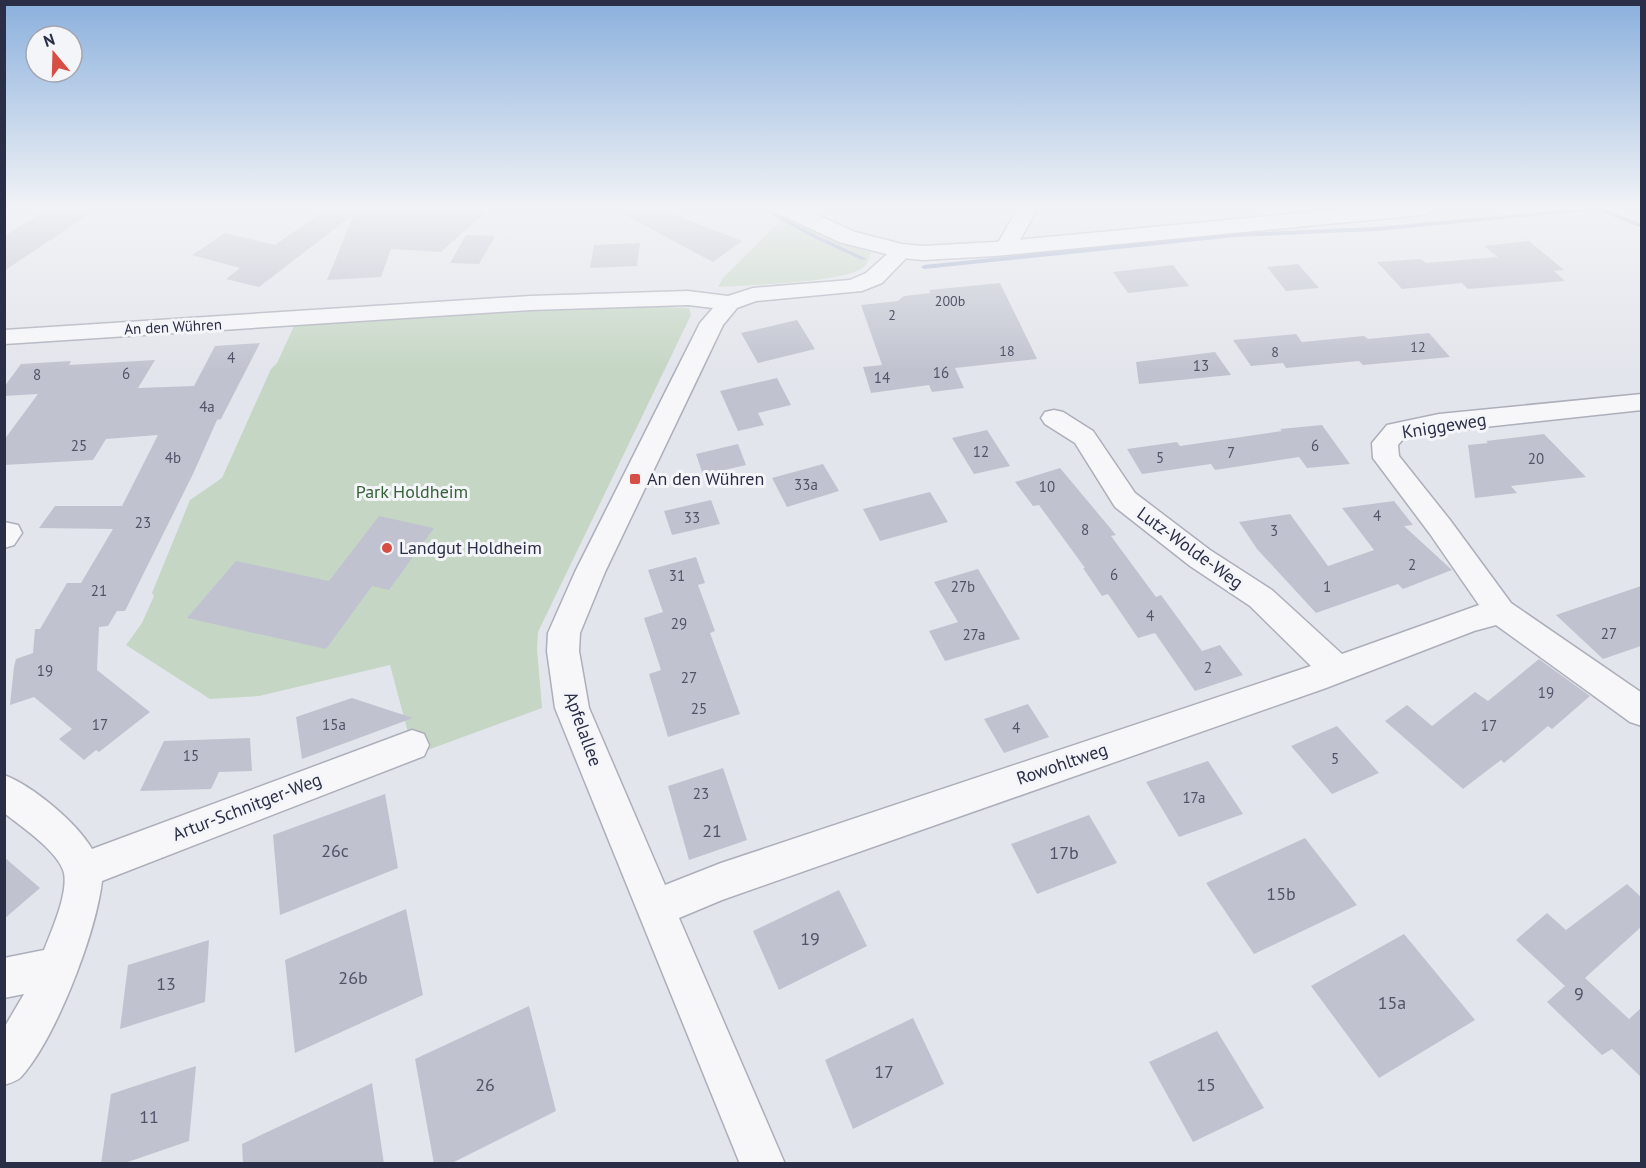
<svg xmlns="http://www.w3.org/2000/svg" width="1646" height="1168" font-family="'PT Sans',sans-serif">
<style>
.green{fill:#c5d6c4}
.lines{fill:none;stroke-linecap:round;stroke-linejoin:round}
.stream{fill:#9daacd;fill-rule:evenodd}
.building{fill:#c0c3cf}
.minor-casing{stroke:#acaeba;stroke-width:3}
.tertiary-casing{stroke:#acaeba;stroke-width:3}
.minor{fill:#f7f7fa;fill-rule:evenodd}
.tertiary{fill:#f7f7fa;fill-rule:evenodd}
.poi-dot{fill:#d64e44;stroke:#f4f5f9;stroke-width:2}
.labels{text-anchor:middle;stroke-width:6;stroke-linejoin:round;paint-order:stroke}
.far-number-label{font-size:14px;fill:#505368}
.far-street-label{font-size:15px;fill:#2a2e46;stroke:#f4f5f9}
.number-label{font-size:15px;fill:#505368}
.street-label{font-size:18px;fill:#2a2e46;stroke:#f4f5f9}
.poi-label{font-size:18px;fill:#2a2e46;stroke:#f4f5f9;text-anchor:start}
.park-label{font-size:18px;fill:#366238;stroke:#f4f5f9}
.near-number-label{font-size:18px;fill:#505368}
</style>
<rect width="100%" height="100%" fill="#e3e5ec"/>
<g class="green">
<path d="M786,215l85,38c-2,4 -3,10 -6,13 -16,17 -120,19 -147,21l5,-9z"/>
<path d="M573,304l116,4 2,7 -153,317 -1,17 5,59 -128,47 -24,-90 -131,31 -49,3 -84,-54 16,-22 12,-27 -2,-3 38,-93 32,-22 49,-109 6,-6 18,-39 205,-12 11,-5z"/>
</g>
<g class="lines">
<g class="stream">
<path d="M759,208h7l50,27 51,24 -5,1 -50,-23z"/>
<path d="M1585,208h22l-2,1 37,15v4l-45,-18 -221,21 -141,6 -311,32 -3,-2 3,-2 311,-32 141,-6z"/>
</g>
</g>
<g class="building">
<path d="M50,208h48l-94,63v-35z"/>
<path d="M328,208h162l-49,44 -50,-3 -10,28 -54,3 27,-66 -95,73 -33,-8 14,-11 -48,-13 33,-22 50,12z"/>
<path d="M612,208h46l84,33 -29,21z"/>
<path d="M466,235l29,1 -16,28 -29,-1z"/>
<path d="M1529,241l35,29 -10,1 11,10 -97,8 -6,-6 -60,6 -25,-27 44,-3 5,4 72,-6 -14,-11z"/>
<path d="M640,243l-3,23 -47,2 4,-23z"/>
<path d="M1298,264l21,24 -33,3 -19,-24z"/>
<path d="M1173,265l16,21 -61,7 -15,-21z"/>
<path d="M1000,283l37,76 -82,9 9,20 -32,4 -3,-7 -58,8 -8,-26 19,-2 -21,-60 37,-4 6,-5 27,-3 -2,-3z"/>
<path d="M797,320l18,29 -57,14 -17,-30z"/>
<path d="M1429,333l21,24 -87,8 -4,-4 -73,7 -3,-5 -32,3 -18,-26 63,-6 6,8 62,-6 4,3z"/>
<path d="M260,343l-39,76 -4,1 -24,54 -68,137h-8l-9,15 -9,1 -2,43 53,42 -51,40 -3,-2 -12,10 -25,-21 13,-10 -38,-32 -24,8 4,-38 2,-8 17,-6 2,-24h5l27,-46h14l32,-54 -74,-1 16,-22h67l36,-71 -52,4 -13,21 -89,5v-25l34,-46 -34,2v-9l17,-23 50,-3 -2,4 86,-5 -17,28 56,-2 21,-40z"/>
<path d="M1215,352l16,23 -92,9 -3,-22z"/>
<path d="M777,378l14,27 -33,8 6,12 -26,6 -18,-40z"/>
<path d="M1322,425l28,39 -43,4 -8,-11 -84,13 -4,-6 -69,10 -15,-25 50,-7 3,4 102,-15 -2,-2z"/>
<path d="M987,430l23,36 -36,8 -22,-36z"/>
<path d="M1544,434l42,43 -75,9 6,7 -42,5 -7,-53 20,-2 -2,-2z"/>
<path d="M738,444l8,21 -43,10 -7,-21z"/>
<path d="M823,464l16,27 -52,16 -15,-29z"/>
<path d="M1060,468l56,67 -5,1 45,61 5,-2 41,56 18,-6 23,30 -48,16 -40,-58 -17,5 -30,-44 -6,2 -19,-28h2l-46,-63 -6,1 -18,-24z"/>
<path d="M930,492l18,30 -68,19 -17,-32z"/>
<path d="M711,500l9,24 -48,11 -8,-24z"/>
<path d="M1394,501l19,24 -9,1 48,44 -49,19 -5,-5 -82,29 -59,-64 -18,-27 51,-8 38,52 46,-16 -32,-42z"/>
<path d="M379,516l55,12 -45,62 -17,-4 -46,63 -139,-31 49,-57 93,20z"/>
<path d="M696,557l9,26 -7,2 17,46 -5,2 30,81 -72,23 -19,-63 12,-4 -17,-52 19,-6 -15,-42z"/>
<path d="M978,569l42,70 -75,22 -16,-30 29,-9 -24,-40z"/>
<path d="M1641,586v60l-38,13 -47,-44z"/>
<path d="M1539,659l51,37 -38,33 -4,-3 -44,37 -3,-3 -38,29 -78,-68 22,-16 25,21 43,-34 13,9z"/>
<path d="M352,698l61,20 -111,41 -6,-42z"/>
<path d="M1028,704l21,33 -45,16 -20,-34z"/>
<path d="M1337,726l42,47 -47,21 -41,-48z"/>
<path d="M250,738l2,33 -33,1 -8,17 -71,2 24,-50z"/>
<path d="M1208,761l35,53 -64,23 -33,-55z"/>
<path d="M723,768l24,72 -58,20 -21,-74z"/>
<path d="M385,794l13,74 -118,47 -7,-80z"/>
<path d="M1089,815l28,48 -80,31 -26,-50z"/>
<path d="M1305,838l52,67 -103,49 -48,-71z"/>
<path d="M4,857l36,31 -36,31z"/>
<path d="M1627,884l14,13v30l-56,51 44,41 12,-11v69l-29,-28 -10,6 -55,-53 18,-16 -49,-46 31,-27 19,17z"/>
<path d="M839,890l28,56 -88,44 -26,-59z"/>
<path d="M406,909l17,86 -128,58 -10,-93z"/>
<path d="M1404,934l71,86 -96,58 -68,-92z"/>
<path d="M209,940l-4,62 -85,27 8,-64z"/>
<path d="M529,1006l27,105 -106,53h-16l-19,-105z"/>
<path d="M913,1018l31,66 -91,45 -28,-69z"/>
<path d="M1217,1031l47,77 -71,34 -44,-80z"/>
<path d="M196,1066l-7,75 -67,23h-21l10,-70z"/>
<path d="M372,1083l12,81h-141l-1,-20z"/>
</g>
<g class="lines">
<g class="minor-casing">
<g id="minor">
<path d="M1018,208h20l-25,44 -7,2 -7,-2 -4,-4z"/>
<path d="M902,245l7,2 4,4 -31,32 -20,8 -106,10 -19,7 -14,17 -118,247 -25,61 -1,18 10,57 76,177 56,-22 590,-197 -61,-60 -60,-40 -75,-59 -40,-64 -30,-19 -4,-6 4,-6 9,-2 9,2 30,19 42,62 75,57 62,40 70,64 137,-49 -49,-71 -57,-76 -1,-15 15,-18 52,-11 203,-20v16l-203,22 -35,6 -6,7 1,11 51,64 61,83 131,90v33l-12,-4 -134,-97 -22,6 -148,57 -604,212 -43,18 106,246h-45l-185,-456 -8,-57 1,-18 27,-61 125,-249 13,-15 -25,-3 -158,5 -526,34v-14l526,-34 158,-5 40,5 25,-8 97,-8 16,-7 29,-26z"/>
<path d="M4,522l14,3 4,8 -8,12 -10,3z"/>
<path d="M412,730l12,4 5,11 -5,11 -322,125c-6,52 -46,157 -81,196 -4,4 -11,6 -17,8v-57l20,-34 -20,4v-40l40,-8c8,-20 24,-56 20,-77 -5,-21 -43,-47 -60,-60v-38c29,11 72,47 88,74z"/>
</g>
</g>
<g class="tertiary-casing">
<path id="tertiary" d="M774,208h29l52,24 47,12 21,2 72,-4 358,-34h79l-3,5 -8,2 -426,41 -72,4 -21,-2 -63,-16 -62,-29z"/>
</g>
<use href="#minor" class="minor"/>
<use href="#tertiary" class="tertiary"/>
</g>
<linearGradient id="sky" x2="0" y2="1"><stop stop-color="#8ab0dd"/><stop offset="0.56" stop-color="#f2f3f6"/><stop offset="1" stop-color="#f2f3f6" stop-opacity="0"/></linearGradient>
<rect width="1646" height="371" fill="url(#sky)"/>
<g class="poi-dot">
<rect x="629" y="473" width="12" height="12" rx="3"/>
<circle cx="387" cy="548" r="6"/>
</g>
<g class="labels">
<g class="far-number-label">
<text x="950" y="306">200b</text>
<text x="892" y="320">2</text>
<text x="1418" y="352">12</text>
<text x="1007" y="356">18</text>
<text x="1275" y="357">8</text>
</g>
<g class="far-street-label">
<text transform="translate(173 327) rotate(-3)" y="5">An den Wühren</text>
</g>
<g class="number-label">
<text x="231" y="363">4</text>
<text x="1201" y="371">13</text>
<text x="941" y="378">16</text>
<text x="126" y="379">6</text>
<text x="37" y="380">8</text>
<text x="882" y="383">14</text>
<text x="207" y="412">4a</text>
<text x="79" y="451">25</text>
<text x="1315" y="451">6</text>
<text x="981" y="457">12</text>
<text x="1231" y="458">7</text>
<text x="173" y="463">4b</text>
<text x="1160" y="463">5</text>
<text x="1536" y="464">20</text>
<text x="806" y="490">33a</text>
<text x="1047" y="492">10</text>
<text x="1377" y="521">4</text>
<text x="692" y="523">33</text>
<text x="143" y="528">23</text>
<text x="1085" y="535">8</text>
<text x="1274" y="536">3</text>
<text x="1412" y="570">2</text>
<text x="1114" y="580">6</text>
<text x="677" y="581">31</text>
<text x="963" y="592">27b</text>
<text x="1327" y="592">1</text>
<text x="99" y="596">21</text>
<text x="1150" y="621">4</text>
<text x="679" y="629">29</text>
<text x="1609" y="639">27</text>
<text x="974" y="640">27a</text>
<text x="1208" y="673">2</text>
<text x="45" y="676">19</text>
<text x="689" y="683">27</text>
<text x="1546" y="698">19</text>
<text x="699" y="714">25</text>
<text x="100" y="730">17</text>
<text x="334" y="730">15a</text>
<text x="1489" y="731">17</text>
<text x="1016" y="733">4</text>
<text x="191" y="761">15</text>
<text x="1335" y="764">5</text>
<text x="701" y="799">23</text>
<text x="1194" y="803">17a</text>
</g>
<g class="street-label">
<text transform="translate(1444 426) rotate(-9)" y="6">Kniggeweg</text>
<text transform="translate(1190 548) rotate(36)" y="6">Lutz-Wolde-Weg</text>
<text transform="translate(583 729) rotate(70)" y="6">Apfelallee</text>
<text transform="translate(1062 764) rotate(-19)" y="6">Rowohltweg</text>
<text transform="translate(247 807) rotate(-21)" y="6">Artur-Schnitger-Weg</text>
</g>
<g class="poi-label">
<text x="647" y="485">An den Wühren</text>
<text x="399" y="554">Landgut Holdheim</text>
</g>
<g class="park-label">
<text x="412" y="498">Park Holdheim</text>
</g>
<g class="near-number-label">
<text x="712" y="837">21</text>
<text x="335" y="857">26c</text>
<text x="1064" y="859">17b</text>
<text x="1281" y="900">15b</text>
<text x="810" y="945">19</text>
<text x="353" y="984">26b</text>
<text x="166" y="990">13</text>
<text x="1579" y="1000">9</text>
<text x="1392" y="1009">15a</text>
<text x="884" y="1078">17</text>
<text x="485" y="1091">26</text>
<text x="1206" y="1091">15</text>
<text x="149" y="1123">11</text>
</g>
</g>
<rect width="1646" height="1168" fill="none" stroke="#2a2e46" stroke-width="12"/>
<g transform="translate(54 54) rotate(341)"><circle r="28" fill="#f4f5f9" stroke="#a3a5b1" stroke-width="1.5"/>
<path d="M0-4.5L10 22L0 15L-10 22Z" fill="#d64e44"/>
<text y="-9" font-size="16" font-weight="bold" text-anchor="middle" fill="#2a2e46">N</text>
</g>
</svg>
